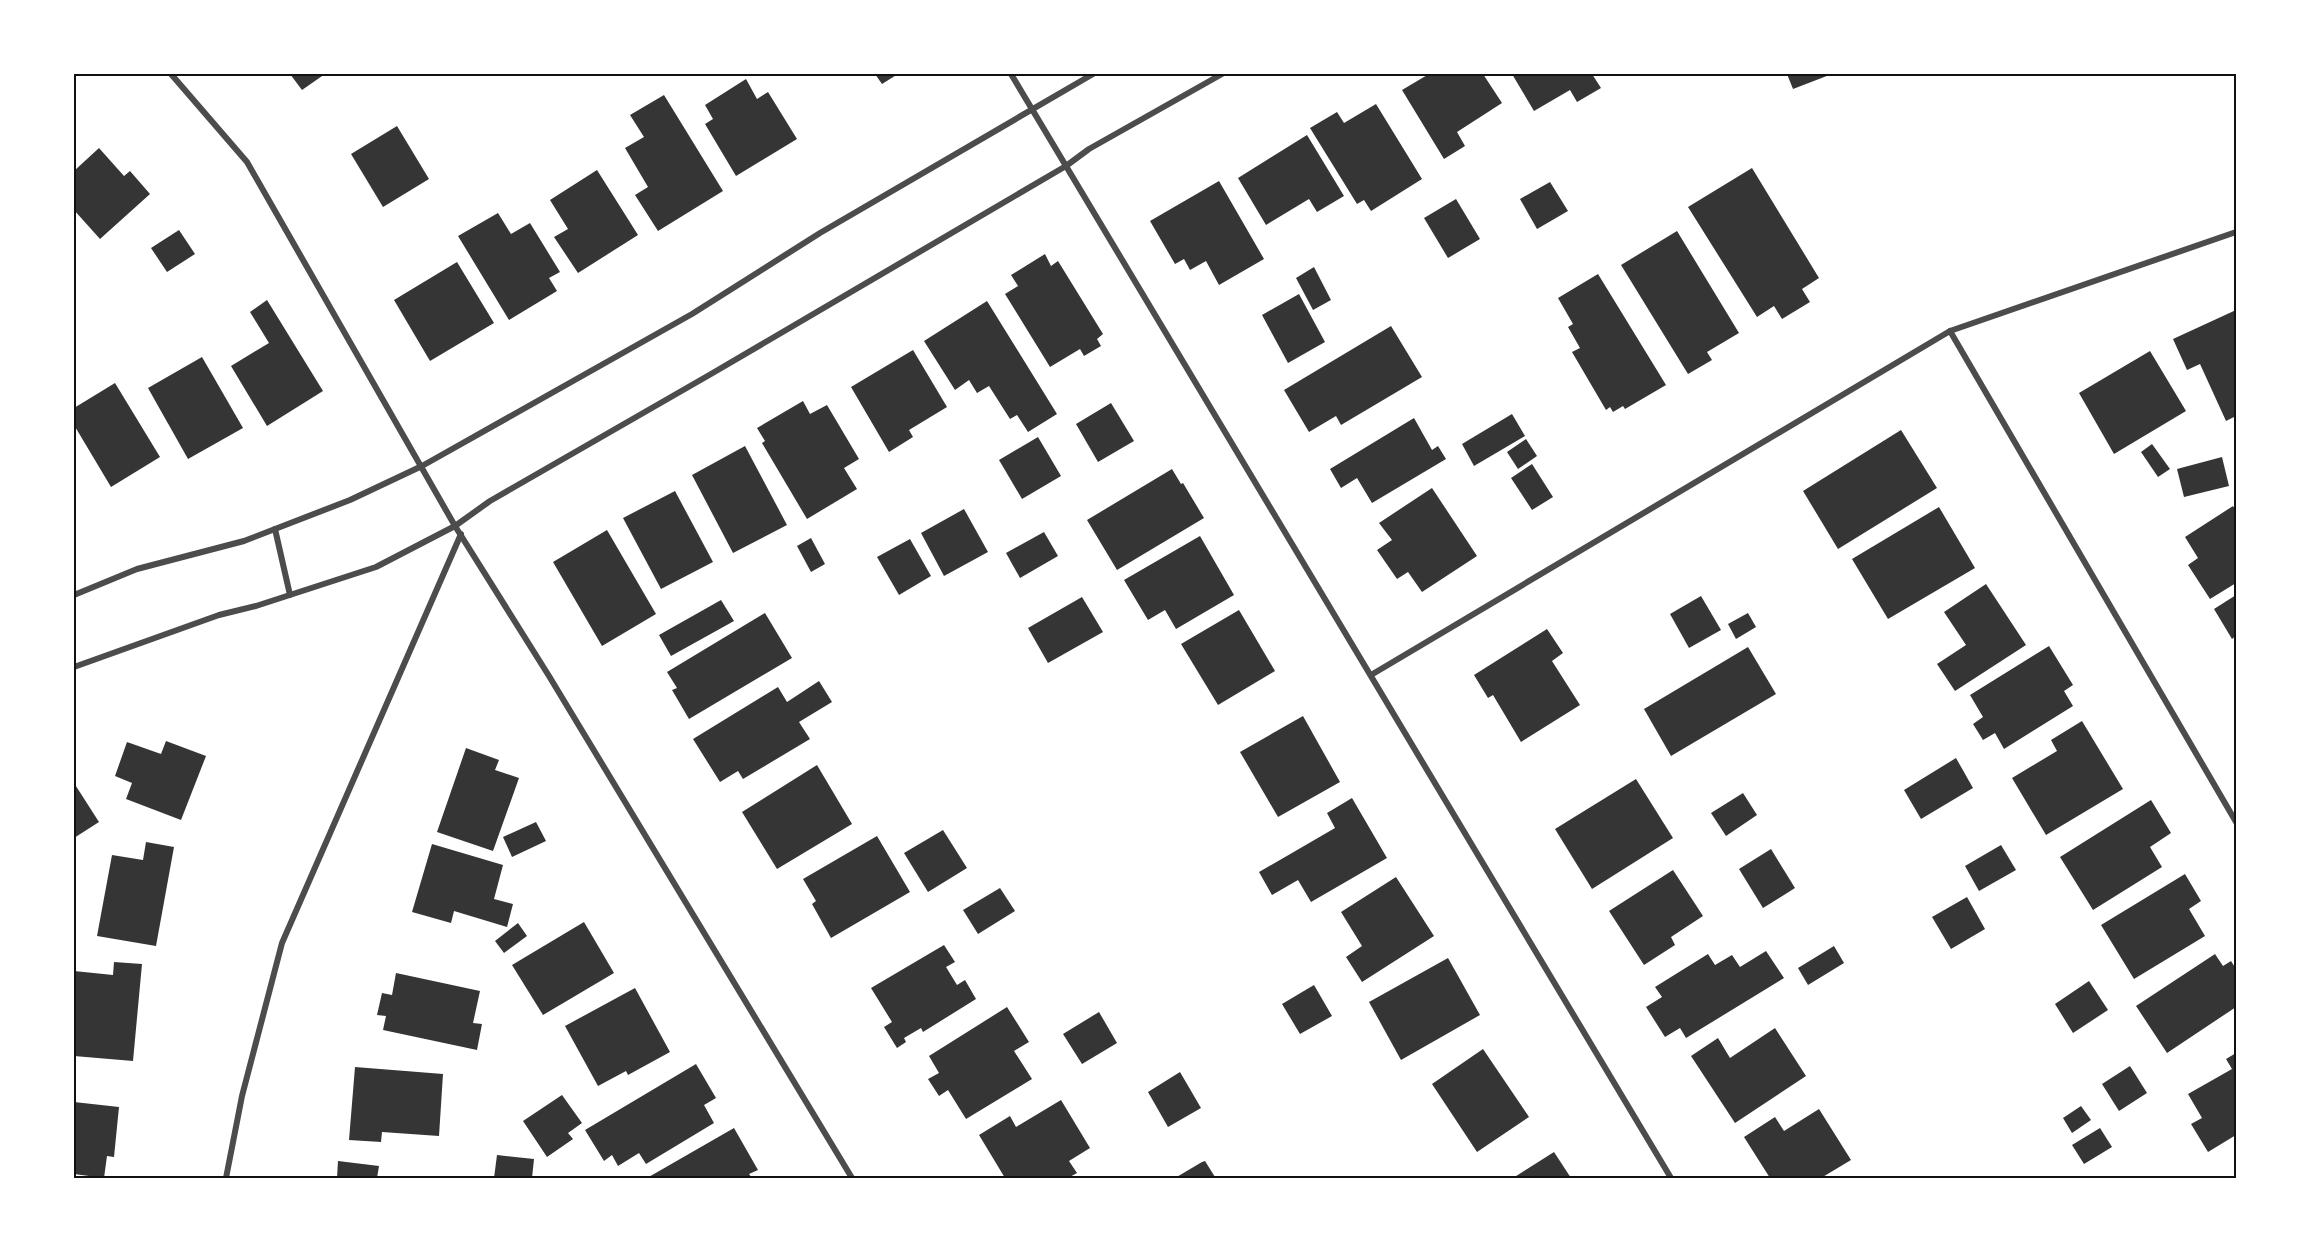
<svg xmlns="http://www.w3.org/2000/svg" width="2310" height="1252" font-family="'Zilla Slab',serif">
<style>
.building{fill:#353535}
.lines{fill:none;stroke-linecap:round;stroke-linejoin:round}
.minor{stroke:#4c4c4c;stroke-width:6}
.neatline{fill:none;stroke:#111;stroke-width:2}
</style>
<rect width="100%" height="100%" fill="#fff"/>
<g class="building">
<path d="M290,74h35l-23,16z"/>
<path d="M875,74h23l-16,10z"/>
<path d="M1429,74h54l19,29 -45,29 8,14 -21,13 -42,-69z"/>
<path d="M1512,74h80l9,14 -24,14 -7,-12 -36,21z"/>
<path d="M1787,74h45l-39,15z"/>
<path d="M746,79l11,20 11,-7 29,47 -61,37 -31,-52 8,-5 -8,-14z"/>
<path d="M664,95l59,96 -65,40 -23,-36 13,-8 -23,-39 19,-11 -14,-22z"/>
<path d="M1376,104l46,75 -51,32 -7,-11 -7,4 -47,-76 27,-16 7,11z"/>
<path d="M397,126l32,53 -46,28 -32,-53z"/>
<path d="M1307,135l37,61 -27,16 -8,-13 -43,26 -28,-47z"/>
<path d="M99,148l25,28 6,-5 20,23 -50,45 -26,-29v-39z"/>
<path d="M1752,168l67,110 -17,11 8,13 -28,17 -8,-13 -17,11 -69,-110z"/>
<path d="M597,170l41,65 -60,38 -24,-36 14,-8 -18,-29z"/>
<path d="M1219,181l45,78 -45,26 -13,-24 -16,9 -6,-11 -9,5 -25,-43z"/>
<path d="M1550,182l18,29 -31,18 -17,-30z"/>
<path d="M1456,199l24,40 -32,19 -24,-40z"/>
<path d="M498,213l13,21 19,-11 30,49 -11,6 8,13 -48,29 -51,-84z"/>
<path d="M179,230l16,24 -28,18 -16,-24z"/>
<path d="M1677,231l62,102 -32,19 5,8 -24,14 -67,-109z"/>
<path d="M1045,254l6,12 7,-5 45,73 -6,5 4,7 -17,10 -4,-7 -30,18 -45,-73 13,-8 -7,-11z"/>
<path d="M457,262l37,61 -64,38 -36,-61z"/>
<path d="M1314,267l17,33 -18,10 -17,-32z"/>
<path d="M1598,274l68,111 -41,24 -2,-3 -10,6 -3,-5 -4,3 -34,-58 8,-4 -12,-21 5,-3 -15,-26z"/>
<path d="M1299,294l26,48 -37,21 -26,-48z"/>
<path d="M267,300l56,91 -56,35 -36,-60 38,-23 -19,-31z"/>
<path d="M987,301l70,113 -29,18 -11,-17 -7,4 -21,-33 -12,7 -8,-13 -14,10 -31,-49z"/>
<path d="M2236,310v106l-10,5 -26,-57 -13,6 -14,-31z"/>
<path d="M1391,326l31,51 -81,48 -5,-9 -27,16 -25,-42z"/>
<path d="M913,350l34,57 -38,23 4,7 -24,15 -38,-65z"/>
<path d="M2150,351l36,60 -72,43 -35,-61z"/>
<path d="M202,357l41,71 -55,31 -40,-71z"/>
<path d="M115,383l45,74 -49,30 -37,-62v-17z"/>
<path d="M803,401l7,13 17,-9 32,54 -15,9 13,21 -50,30 -45,-76 3,-2 -8,-13z"/>
<path d="M1111,403l23,38 -36,21 -22,-38z"/>
<path d="M1512,414l13,22 -51,30 -12,-22z"/>
<path d="M1414,418l18,32 6,-4 8,13 -74,44 -15,-25 -16,10 -11,-19z"/>
<path d="M1901,430l36,58 -99,61 -35,-58z"/>
<path d="M1038,437l23,39 -39,23 -23,-39z"/>
<path d="M1526,439l11,17 -19,13 -11,-17z"/>
<path d="M2152,444l18,25 -12,8 -17,-25z"/>
<path d="M745,446l42,79 -54,28 -41,-78z"/>
<path d="M2222,457l7,29 -45,11 -7,-28z"/>
<path d="M1532,464l21,33 -21,13 -21,-32z"/>
<path d="M1172,469l9,15 2,-1 21,35 -87,52 -30,-50z"/>
<path d="M1432,488l45,68 -55,36 -14,-20 -11,7 -20,-29 15,-10 -13,-17z"/>
<path d="M675,491l38,71 -52,27 -38,-71z"/>
<path d="M2233,506l3,5v72l-26,16 -22,-34 10,-7 -13,-21z"/>
<path d="M1939,507l36,61 -87,51 -36,-60z"/>
<path d="M964,509l24,43 -44,24 -23,-43z"/>
<path d="M607,530l49,84 -54,32 -49,-84z"/>
<path d="M1044,532l14,24 -38,22 -14,-25z"/>
<path d="M1200,536l34,59 -58,34 -11,-19 -17,10 -24,-40z"/>
<path d="M811,538l14,26 -14,8 -14,-26z"/>
<path d="M910,539l21,37 -32,19 -22,-38z"/>
<path d="M1986,584l40,61 -71,46 -18,-27 29,-19 -22,-33z"/>
<path d="M2236,595v41l-4,3 -18,-30z"/>
<path d="M1701,596l20,34 -32,18 -19,-34z"/>
<path d="M1082,597l21,35 -55,31 -20,-35z"/>
<path d="M721,600l13,21 -63,35 -12,-21z"/>
<path d="M1239,610l36,61 -57,34 -37,-61z"/>
<path d="M765,613l27,45 -103,61 -17,-29 5,-2 -10,-16z"/>
<path d="M1748,613l8,14 -20,12 -8,-15z"/>
<path d="M1547,629l16,24 -11,8 28,44 -59,37 -28,-47 -5,3 -14,-23z"/>
<path d="M2049,646l24,39 -9,6 9,15 -69,43 -9,-16 -12,7 -10,-16 10,-7 -13,-22z"/>
<path d="M1748,647l28,47 -105,62 -27,-47z"/>
<path d="M819,681l13,21 -33,20 11,17 -67,40 -5,-8 -18,11 -27,-43 85,-52 9,15z"/>
<path d="M1303,716l37,66 -62,35 -38,-65z"/>
<path d="M2082,721l41,68 -77,46 -34,-57 45,-27 -6,-11z"/>
<path d="M166,741l40,15 -25,64 -55,-21 6,-16 -17,-7 12,-34 34,12z"/>
<path d="M466,748l33,12 -4,10 24,8 -26,73 -56,-19z"/>
<path d="M1956,758l17,30 -52,31 -17,-29z"/>
<path d="M817,765l35,59 -75,45 -35,-57z"/>
<path d="M1636,779l37,59 -81,51 -37,-60z"/>
<path d="M74,783l25,39 -25,16z"/>
<path d="M1743,793l14,22 -31,21 -15,-23z"/>
<path d="M1352,798l35,60 -76,44 -13,-22 -26,15 -13,-23 76,-44 -8,-15z"/>
<path d="M2151,800l20,33 -21,14 12,20 -69,43 -33,-53z"/>
<path d="M536,822l10,19 -34,16 -9,-20z"/>
<path d="M943,830l24,38 -39,24 -24,-39z"/>
<path d="M877,836l33,56 -79,46 -19,-34 4,-3 -13,-22z"/>
<path d="M146,842l28,5 -18,99 -59,-10 15,-81 31,5z"/>
<path d="M432,844l71,21 -9,34 19,5 -6,23 -53,-16 -3,12 -39,-11z"/>
<path d="M2001,845l15,25 -37,21 -14,-25z"/>
<path d="M1771,849l24,39 -32,20 -24,-39z"/>
<path d="M1673,870l30,46 -32,21 4,8 -31,20 -35,-54z"/>
<path d="M2185,874l16,27 -12,8 16,27 -71,43 -33,-54z"/>
<path d="M1396,877l38,59 -72,46 -16,-25 16,-11 -21,-34z"/>
<path d="M1000,888l15,23 -37,23 -15,-24z"/>
<path d="M1967,897l18,32 -34,20 -19,-32z"/>
<path d="M584,922l30,51 -71,42 -31,-50z"/>
<path d="M518,923l9,13 -23,17 -9,-12z"/>
<path d="M944,945l11,17 -9,5 11,18 8,-5 11,19 -53,33 -2,-4 -17,10 2,4 -9,6 -13,-21 8,-5 -21,-34z"/>
<path d="M1834,946l10,17 -36,22 -10,-17z"/>
<path d="M1766,951l18,27 -98,60 -6,-10 -15,9 -19,-30 16,-10 -7,-10 53,-33 7,11 17,-10 8,12z"/>
<path d="M2215,954l8,12 8,-5 5,8v24l-2,1 2,13 -69,46 -31,-47z"/>
<path d="M1448,958l32,57 -79,45 -32,-58z"/>
<path d="M114,962l28,2 -9,97 -59,-5v-85l39,4z"/>
<path d="M396,973l84,18 -7,32 9,1 -5,26 -94,-20 3,-14 -9,-1 5,-22 10,2z"/>
<path d="M2089,981l19,29 -35,23 -18,-29z"/>
<path d="M1314,985l18,31 -32,18 -18,-30z"/>
<path d="M635,988l35,64 -42,23 -2,-4 -28,15 -33,-60z"/>
<path d="M1007,1007l22,35 -15,9 18,28 -66,40 -18,-29 -9,6 -11,-17 11,-6 -10,-17z"/>
<path d="M1099,1012l18,31 -35,21 -19,-30z"/>
<path d="M1775,1028l31,48 -71,47 -44,-67 27,-18 12,20z"/>
<path d="M1483,1049l46,68 -52,35 -45,-68z"/>
<path d="M2236,1053v82l-28,17 -17,-28 11,-6 -14,-24 44,-25 -6,-10z"/>
<path d="M696,1064l20,34 -12,7 10,18 -68,41 -7,-11 -21,13 -6,-11 -8,6 -19,-31z"/>
<path d="M2130,1066l17,27 -28,18 -17,-27z"/>
<path d="M355,1067l88,7 -4,62 -57,-4 -1,10 -32,-2z"/>
<path d="M1180,1072l21,36 -33,19 -20,-35z"/>
<path d="M562,1095l20,28 -14,10 5,6 -26,18 -24,-36z"/>
<path d="M1061,1100l29,48 -21,13 8,12 -9,5h-63l-26,-43 31,-19 6,11z"/>
<path d="M74,1102l45,5 -5,50 -7,-1 -3,22 -30,-4z"/>
<path d="M2081,1106l10,14 -19,13 -9,-15z"/>
<path d="M1819,1109l32,51 -30,18h-51l-26,-41 31,-20 9,14z"/>
<path d="M734,1128l24,42 -9,4 3,4h-105z"/>
<path d="M2100,1128l12,19 -28,17 -12,-19z"/>
<path d="M1554,1152l17,26h-58z"/>
<path d="M497,1155l37,4 -2,19h-38z"/>
<path d="M338,1161l41,5 -2,12h-40z"/>
<path d="M1205,1161l10,16 -40,1 27,-16z"/>
</g>
<g class="lines">
<g class="minor">
<path d="M171,74l76,88 208,364 94,150 303,502"/>
<path d="M1011,74l660,1104"/>
<path d="M1950,331l286,491"/>
<path d="M275,529l15,66"/>
<path d="M74,595l63,-26 107,-28 106,-41 72,-34 270,-152 128,-81 273,-159"/>
<path d="M74,667l145,-52 37,-9 120,-39 79,-41 35,-25 221,-127 355,-208 23,-17 133,-75"/>
<path d="M1371,675l579,-344 286,-99"/>
<path d="M226,1178l16,-82 40,-153 179,-409"/>
</g>
</g>
<rect width="2310" height="1252" fill="none" stroke="#ffffff" stroke-width="150"/>
<rect x="75" y="75" width="2160" height="1102" class="neatline"/>
</svg>
